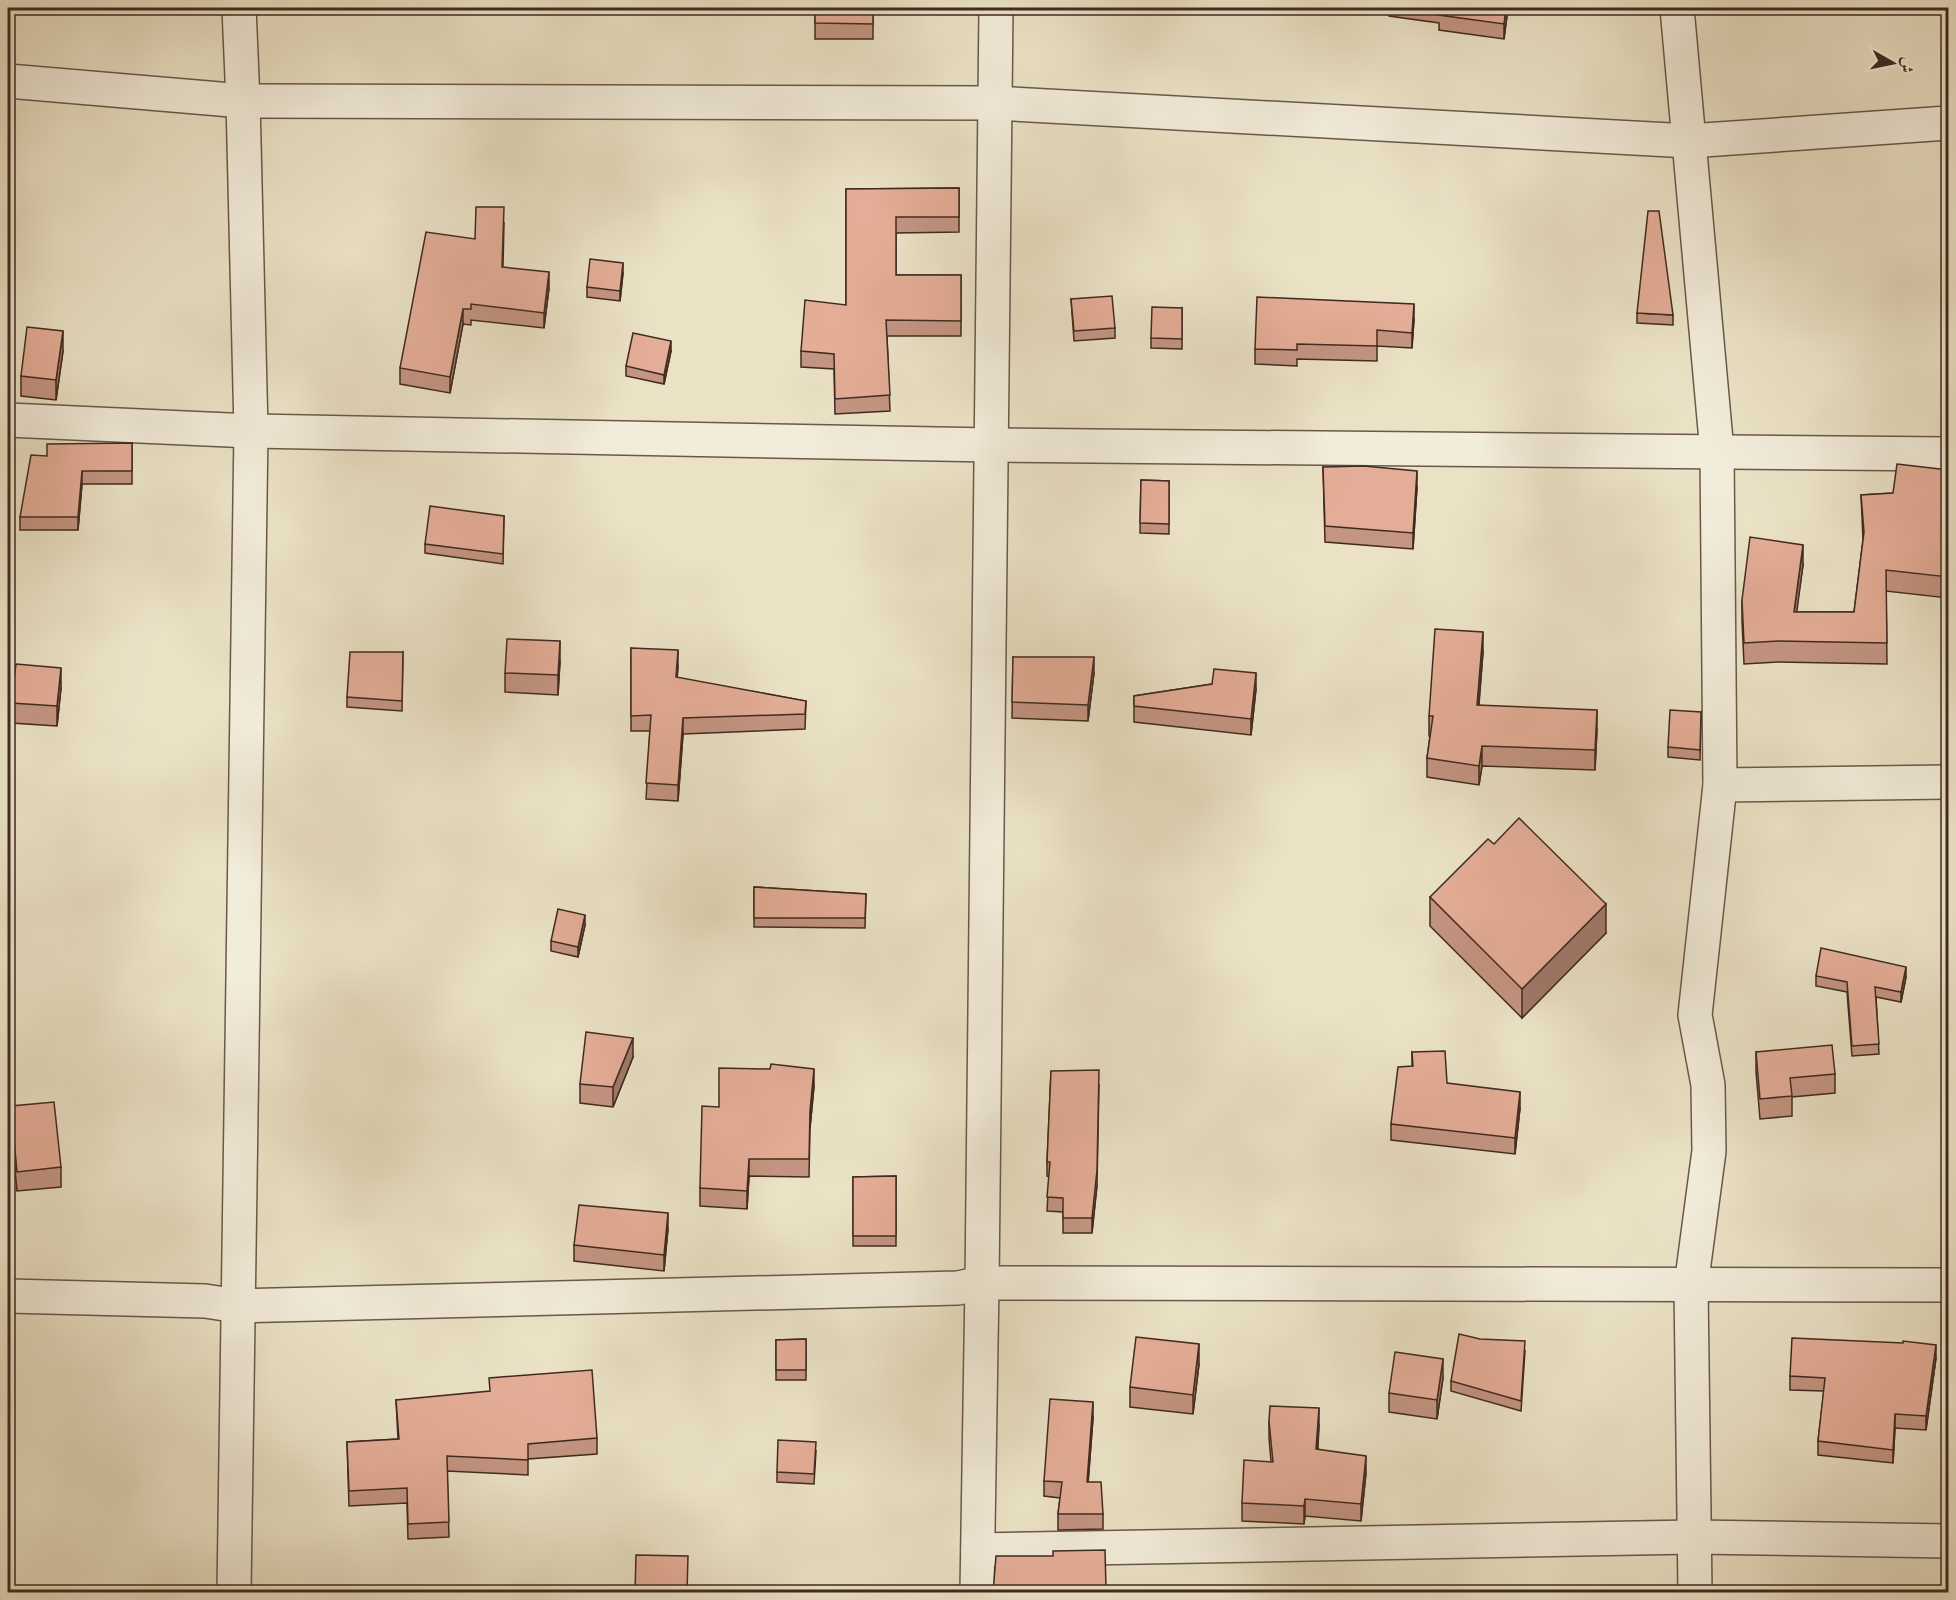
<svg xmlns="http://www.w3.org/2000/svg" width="1956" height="1600" font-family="'IM FELL DW Pica',Amiri,serif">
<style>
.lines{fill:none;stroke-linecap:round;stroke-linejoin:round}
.street-casing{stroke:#6b584a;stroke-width:36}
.street{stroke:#f2ecda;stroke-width:33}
.wall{fill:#c49582;stroke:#402a20;stroke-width:1.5}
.shaded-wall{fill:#a0796a;stroke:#402a20;stroke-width:1.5}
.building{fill:#e4ad97;stroke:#402a20;stroke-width:1.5}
</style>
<rect width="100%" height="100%" fill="#ebe2c6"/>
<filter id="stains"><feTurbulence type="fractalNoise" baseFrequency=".00333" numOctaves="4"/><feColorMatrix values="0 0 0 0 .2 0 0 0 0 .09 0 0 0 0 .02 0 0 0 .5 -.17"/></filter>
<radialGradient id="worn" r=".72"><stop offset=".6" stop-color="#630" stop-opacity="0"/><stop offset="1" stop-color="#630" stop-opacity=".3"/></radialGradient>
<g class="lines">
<g class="street-casing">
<g id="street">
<path d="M1677,8l40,444 3,333 -25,230 13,70 1,66 -18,135 4,306"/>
<path d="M8,81l235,20 751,2 695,38 259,-18"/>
<path d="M8,420l243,11 740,14 957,9"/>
<path d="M1720,785l228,-3"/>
<path d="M8,1296l197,5 33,5 720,-18 24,-5 966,2"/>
<path d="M978,1550l715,-13 255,4"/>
<path d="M234,1592l17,-1161 -8,-330 -4,-93"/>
<path d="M977,1592l5,-309 14,-1275"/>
</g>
</g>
<use href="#street" class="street"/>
</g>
<g class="wall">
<rect x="815" y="8" width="58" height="31"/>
<path d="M1349,8h159l-4,31 -65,-9v-7l-50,-7v-5z"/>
<path d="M959,188v44l-63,1v42h65v61h-74l3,75 -55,3 -1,-45 -33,-2v-16l45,-46v-116z"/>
<path d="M504,223l-1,44 46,21 -5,40 -73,-8v5l-8,-1 -13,69 -50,-9v-16l75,-129z"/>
<path d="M623,273l-3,28 -33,-4v-10z"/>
<path d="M1071,299l44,29v10l-41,3z"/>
<path d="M1182,308v41l-31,-1v-10z"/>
<path d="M1637,313l36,2v10l-36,-2z"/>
<path d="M1414,319l-2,29 -35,-2v15l-80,-2v7l-42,-2v-15z"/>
<path d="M63,351l-7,49 -35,-4v-20z"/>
<path d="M671,351l-7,33 -38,-8v-10z"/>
<path d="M132,443v41h-50l-4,46h-58v-13l27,-61z"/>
<path d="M1323,467l94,20 -4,62 -88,-7z"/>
<path d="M1948,470v128l-62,-7 1,73 -109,-2 -34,2 -2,-43v-21l61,-35 -7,47h58l9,-72 -2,-45 32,-2z"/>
<path d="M1141,480l28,1v53l-29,-1z"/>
<path d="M504,516l-1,48 -78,-11v-9z"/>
<path d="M631,648l47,18 -1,12 129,23 -1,28 -122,5 -5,67 -32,-2 4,-68h-19z"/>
<path d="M403,652l-1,59 -55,-4v-10z"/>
<path d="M1483,652l-4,53 118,24 -2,41 -113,-4 -3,19 -52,-8v-19l3,-22h-1v-20z"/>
<path d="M1013,657l81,16 -6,48 -76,-3z"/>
<path d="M560,661l-2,34 -53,-3v-19z"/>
<path d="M1212,684l44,5 -5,46 -117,-13v-26z"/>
<path d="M61,688l-4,38 -46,-3v-20z"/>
<path d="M1701,712l-1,48 -32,-3v-10z"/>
<path d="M754,887l112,7 -1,34 -111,-1z"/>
<path d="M1430,897l176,36 -84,85 -92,-92z"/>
<path d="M585,925l-7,32 -27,-6v-10z"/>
<path d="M1816,976l90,1 -5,25 -25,-5 3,57 -27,2 -5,-64 -31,-6z"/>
<path d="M1412,1052l35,31 73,25 -5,46 -124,-14v-16l21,-58z"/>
<path d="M1756,1052l79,22v19l-43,4v19l-32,3 -4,-47z"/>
<path d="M633,1057l-20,50 -33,-4v-19z"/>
<path d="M1051,1071l46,114 -5,48h-29v-21l-16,-1 2,-34 -2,-1v-14z"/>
<path d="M814,1086l-4,42 -1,49 -60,-1 -2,33 -47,-3v-18l19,-81z"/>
<path d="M11,1106l50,61v20l-44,4 -6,-65z"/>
<path d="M896,1176v70h-43v-69z"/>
<path d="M668,1229l-4,42 -90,-10v-16z"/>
<path d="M806,1339v41h-30v-40z"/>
<path d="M1525,1351l-4,60 -70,-20v-10z"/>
<path d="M1936,1358l-10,72 -31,-2 -2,35 -75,-8v-14l6,-50 -34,-1v-14z"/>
<path d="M1199,1364l-6,50 -63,-7v-20z"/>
<path d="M1443,1378l-6,41 -48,-7v-19z"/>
<path d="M396,1400l201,38v16l-69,5v16l-81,-4 2,66 -41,2 -1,-36 -58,3 -2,-64 51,-3z"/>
<path d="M1093,1418l-5,64 15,32v15l-45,1v-16l2,-16 -16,-2v-15z"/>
<path d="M1269,1421l50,4 -1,24 48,24 -5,48 -56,-5 -1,8 -62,-3v-18l29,-41 -2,-24z"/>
<path d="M816,1451l-2,33 -37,-2v-10z"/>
</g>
<g class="shaded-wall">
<path d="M1506,8h2l-4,31v-15z"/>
<path d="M623,263v10l-3,28v-10z"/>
<path d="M549,272v16l-5,40v-15z"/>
<path d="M1414,304v15l-2,29v-15z"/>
<path d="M463,309v15l-13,69v-16z"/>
<path d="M63,331v20l-7,49v-20z"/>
<path d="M671,341v10l-7,33v-9z"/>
<path d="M82,471v13l-4,46v-13z"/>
<path d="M1417,471v16l-4,62v-16z"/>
<path d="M1803,545v20l-9,68v-21z"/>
<path d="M1483,632v20l-6,73v-20z"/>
<path d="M560,641v20l-2,34v-20z"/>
<path d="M678,650v16l-2,27v-16z"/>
<path d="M1094,657v16l-6,48v-16z"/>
<path d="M61,668v20l-4,38v-20z"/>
<path d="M1256,673v16l-5,46v-16z"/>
<path d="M1597,710v19l-2,41v-20z"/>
<path d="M683,718v16l-5,67v-16z"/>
<path d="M1482,746v20l-3,19v-19z"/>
<path d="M1606,904v29l-84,85v-29z"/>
<path d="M585,915v10l-7,32v-10z"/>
<path d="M1906,967v10l-5,25v-10z"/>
<path d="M633,1038v19l-20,50v-20z"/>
<path d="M814,1069v17l-4,42v-17z"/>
<path d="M1099,1084l-2,101 -5,48v-15z"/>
<path d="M1520,1092v16l-5,46v-16z"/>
<path d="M749,1159v17l-2,33v-18z"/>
<path d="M668,1213v16l-4,42v-16z"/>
<path d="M1199,1344v20l-6,50v-19z"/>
<path d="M1936,1345v13l-10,72v-14z"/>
<path d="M1443,1359v19l-6,41v-19z"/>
<path d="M1093,1402v16l-6,80v-16z"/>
<path d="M1319,1408v17l-3,41v-17z"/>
<path d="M1895,1414v14l-2,35v-13z"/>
<path d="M1366,1456v17l-5,48v-17z"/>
<path d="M1305,1499v17l-1,8v-18z"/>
</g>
<g class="building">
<path d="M815,8h58v16l-58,-1z"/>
<path d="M1438,8h68l-2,16 -65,-9 1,-7z"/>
<path d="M959,188v29h-63v58h65v46l-75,-1 4,75 -55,4 -1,-45 -33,-3 4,-51 41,5v-116z"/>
<path d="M476,207h28l-2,60 47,5 -5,41 -73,-9v5h-8l-13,68 -50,-9 26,-136 49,7z"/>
<path d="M1648,211h11l14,104 -36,-2z"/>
<path d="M590,259l33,4 -3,28 -33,-4z"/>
<path d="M1112,296l3,32 -41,3 -3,-32z"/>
<path d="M1257,297l157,7 -2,29 -35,-3v16l-80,-2v6l-42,-1z"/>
<path d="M1152,307l30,1v31l-31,-1z"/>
<path d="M27,327l36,4 -7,49 -35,-4z"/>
<path d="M633,333l38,8 -7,34 -38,-9z"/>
<path d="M132,443v28h-50l-4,46h-58l11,-62 16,1v-12z"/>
<path d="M1897,464l51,6v107l-62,-7 1,73 -109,-2 -34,2 -2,-43 8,-63 53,8 -9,67h60l10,-80 -3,-37 32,-2z"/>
<path d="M1364,466l53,5 -4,62 -88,-7 -2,-59z"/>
<path d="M1141,480l28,1v43l-29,-1z"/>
<path d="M430,506l74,10 -1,38 -78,-10z"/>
<path d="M1435,629l48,3 -6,73 120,5 -2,40 -113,-4 -3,20 -52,-8 6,-42h-4z"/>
<path d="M507,639l53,2 -2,34 -53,-2z"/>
<path d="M631,648l47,2 -2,27 130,24 -1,13 -122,4 -5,67 -32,-2 5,-68 -20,1z"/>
<path d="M350,652h53l-1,49 -55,-4z"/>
<path d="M1013,657h81l-6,48 -76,-3z"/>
<path d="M16,664l45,4 -4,38 -46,-3z"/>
<path d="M1214,669l42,4 -5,46 -117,-13v-10l78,-12z"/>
<path d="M1670,710l31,2 -1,38 -32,-3z"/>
<path d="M1519,818l87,86 -84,85 -92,-92 58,-58 6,5z"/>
<path d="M754,887l112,7 -1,24h-111z"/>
<path d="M558,909l27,6 -7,32 -27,-6z"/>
<path d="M1821,948l85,19 -5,25 -26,-5 4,57 -27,2 -5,-64 -31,-6z"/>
<path d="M586,1032l47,6 -20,49 -33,-3z"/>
<path d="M1832,1045l3,29 -45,4 2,18 -32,3 -4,-47z"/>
<path d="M1445,1051l2,32 73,9 -5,46 -124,-14 7,-57 15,-1 -1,-14z"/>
<path d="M771,1064l43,5 -4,42 -1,48h-60l-2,32 -47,-3 2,-82 17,1v-39l51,1z"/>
<path d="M1099,1070l-2,100 -5,48h-29v-20l-16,-1 3,-35h-3l4,-91z"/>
<path d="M54,1102l7,65 -44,5 -6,-66z"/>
<path d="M896,1176v60h-43v-59z"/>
<path d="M579,1205l89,8 -4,42 -90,-10z"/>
<path d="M1459,1334l21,5 45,2 -4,60 -70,-20z"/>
<path d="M1136,1337l63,7 -6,51 -63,-8z"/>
<path d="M1792,1338l111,5v-2l33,4 -10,71 -31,-2 -2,36 -75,-9 7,-63 -35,-2z"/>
<path d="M806,1339v31h-30v-30z"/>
<path d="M1395,1352l48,7 -6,41 -48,-7z"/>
<path d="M592,1370l5,68 -69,6v16l-81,-4 2,66 -41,2 -1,-36 -58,3 -2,-49 52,-3 -3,-39 94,-9 -1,-13z"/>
<path d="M1050,1399l43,3 -6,80h14l2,32h-45l4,-32 -18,-1z"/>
<path d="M1270,1406l49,2 -3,41 50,7 -5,48 -56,-5 -1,7 -62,-3 2,-43 29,2 -4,-41z"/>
<path d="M778,1440l38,2 -2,32 -37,-2z"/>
<path d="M1105,1550l1,38 62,1v4h-175l3,-37h57v-5z"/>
<path d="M636,1555l52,1 -1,37h-52z"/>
<path d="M1248,1586l18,1v6h-18z"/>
</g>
<rect width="1956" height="1600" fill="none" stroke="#ebe2c6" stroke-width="30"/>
<rect x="9" y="9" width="1938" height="1582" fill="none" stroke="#402a20" stroke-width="3"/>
<rect x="15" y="15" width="1926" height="1570" fill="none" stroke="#402a20" stroke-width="1.5"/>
<g transform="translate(1893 63) rotate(99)" stroke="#f2ecda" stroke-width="4.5" paint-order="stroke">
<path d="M0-4.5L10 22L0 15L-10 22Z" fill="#402a20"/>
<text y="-9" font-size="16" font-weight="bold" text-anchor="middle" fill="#402a20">ش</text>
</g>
<rect width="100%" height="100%" filter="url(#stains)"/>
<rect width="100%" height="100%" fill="url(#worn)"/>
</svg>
